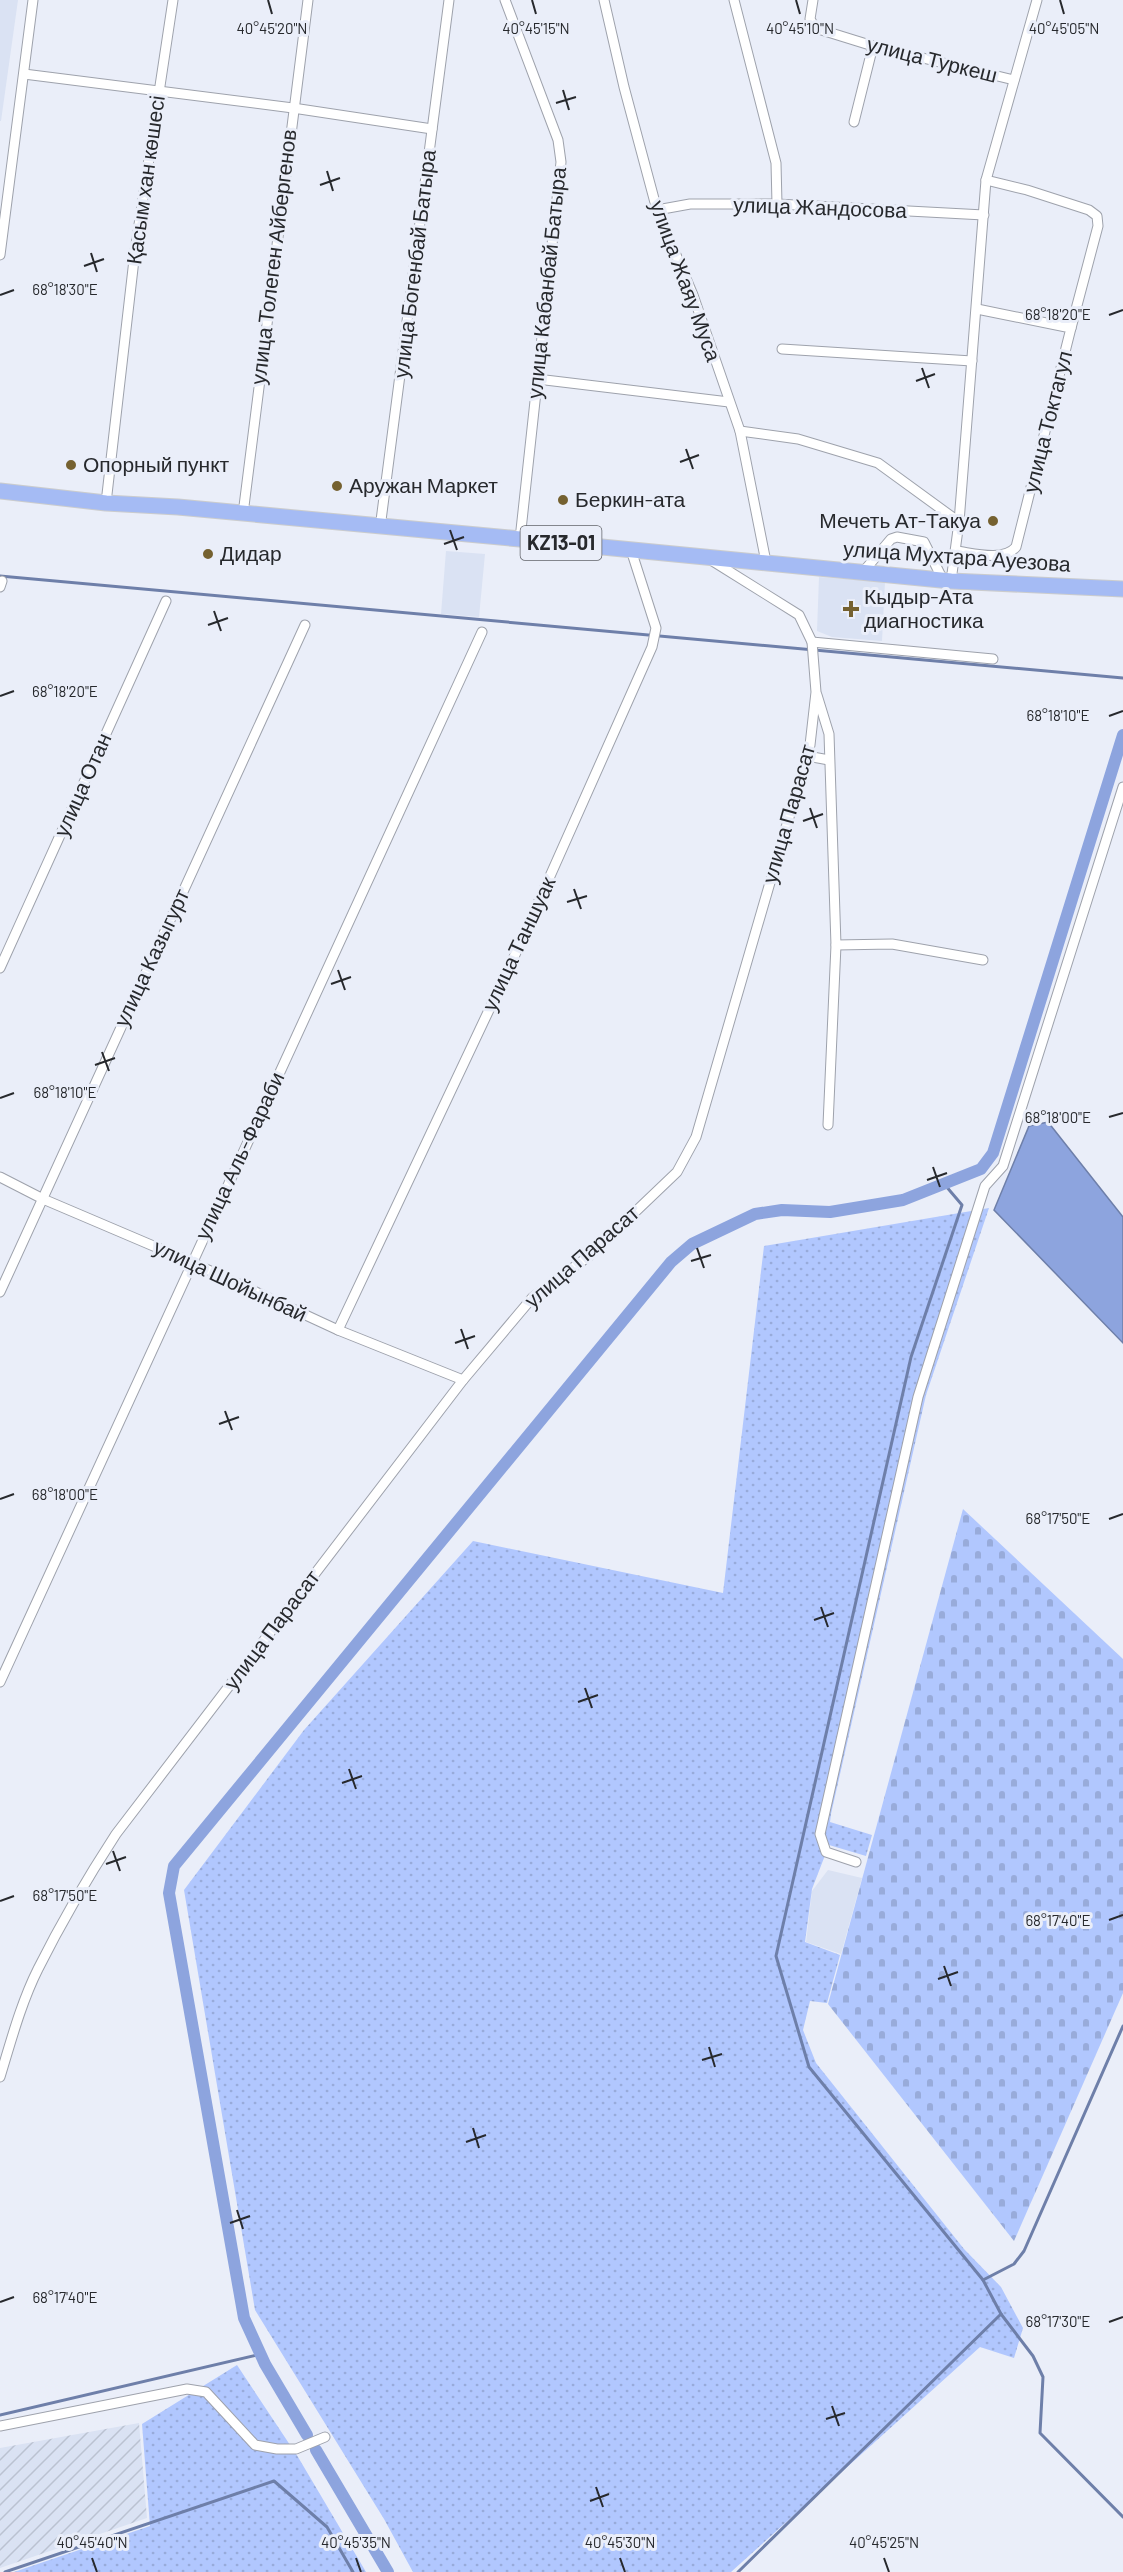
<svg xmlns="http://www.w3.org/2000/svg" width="1123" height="2572" font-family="Barlow,sans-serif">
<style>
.built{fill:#dae2f3}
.industrial{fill:url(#industrial-furrows)}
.grass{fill:url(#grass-dots)}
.cemetery{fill:url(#cemetery-stones)}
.water{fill:#8da4de;stroke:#6e7fa9;stroke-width:1.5}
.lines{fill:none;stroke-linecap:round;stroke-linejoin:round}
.stream{stroke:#6e7fa9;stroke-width:3}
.canal{stroke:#8da4de;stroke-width:12}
.street-casing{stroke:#9ea2ac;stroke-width:11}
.primary-casing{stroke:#cbcccd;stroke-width:17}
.street{stroke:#fff;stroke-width:9}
.primary{stroke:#a5bbf4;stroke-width:15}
.ticks{fill:none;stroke:#27292d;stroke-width:2}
.poi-dot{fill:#756130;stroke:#eaeef9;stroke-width:2}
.labels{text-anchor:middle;stroke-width:6;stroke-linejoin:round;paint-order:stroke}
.shield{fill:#eaeef9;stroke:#62646a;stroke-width:1.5}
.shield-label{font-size:20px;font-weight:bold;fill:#27292d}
.street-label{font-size:21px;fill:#27292d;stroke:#eaeef9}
.poi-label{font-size:21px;fill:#27292d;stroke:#eaeef9;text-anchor:start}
.ticks-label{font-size:15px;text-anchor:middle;fill:#27292d;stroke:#eaeef9;stroke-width:6;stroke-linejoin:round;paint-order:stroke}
</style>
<defs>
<pattern id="industrial-furrows" width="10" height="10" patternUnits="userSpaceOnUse" patternTransform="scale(1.5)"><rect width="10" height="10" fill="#dae2f3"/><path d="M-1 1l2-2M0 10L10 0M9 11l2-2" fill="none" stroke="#bbc2d1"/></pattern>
<pattern id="grass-dots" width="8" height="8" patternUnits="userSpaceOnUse" patternTransform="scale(1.5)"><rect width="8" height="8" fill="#b1c7fe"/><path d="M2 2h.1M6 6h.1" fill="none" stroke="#98abda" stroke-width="1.8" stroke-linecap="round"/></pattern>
<pattern id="cemetery-stones" width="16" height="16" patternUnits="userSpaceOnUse" patternTransform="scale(1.5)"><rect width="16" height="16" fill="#b1c7fe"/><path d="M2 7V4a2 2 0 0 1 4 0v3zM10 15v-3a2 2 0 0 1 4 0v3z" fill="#98abda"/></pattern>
</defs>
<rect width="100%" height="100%" fill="#eaeef9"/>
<g class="built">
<path d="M0,0h18l-17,121h-1z"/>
<path d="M446,551l39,3 -6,63 -38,-3z"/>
<path d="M819,577l66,5 -3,59 -50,-4 -15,-6z"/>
<path d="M828,1870l34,8 -21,76 -35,-12 6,-51z"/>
</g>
<path class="industrial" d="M139,2423l8,95 -147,50v-120z"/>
<g class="grass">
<path d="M989,1208l-63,187 -95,419 -1,8 42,13 -6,21 -37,-11 -17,44 -7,53 35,13 -13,48 -17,-2 -7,29 13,33 148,186 37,38 22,41 -9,30 -34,-11 -249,225h-318l-29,-53 -129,-209 -71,-420 120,-160 169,-189 250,52 41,-347z"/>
<path d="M237,2365l61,92 68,115h-352l136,-46 -8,-102z"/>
</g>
<path class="cemetery" d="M963,1509l160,150v334l-109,248 -186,-237z"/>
<path class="water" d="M1048,1122l75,95v126l-129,-133 35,-84z"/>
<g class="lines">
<g class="stream">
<path d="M0,576l1123,102"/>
<path d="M945,1185l17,20 -51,152 -135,599 33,111 174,213 18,34 32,42 10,21 -3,56 83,84"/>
<path d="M983,2280l31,-16 10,-13 99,-225"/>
<path d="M0,2415l261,-61"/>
<path d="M5,2572l269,-91 53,46 26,45"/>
<path d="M738,2572l263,-258"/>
</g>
<g class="canal">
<path d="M307,2435l-42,-71 -21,-46 -75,-425 5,-27 497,-604 21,-18 63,-30 27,-4 48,2 73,-12 78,-31 12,-16 130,-418"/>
<path d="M316,2450l72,122"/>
</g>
<g class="street-casing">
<g id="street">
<path d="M505,0l53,140 3,22 -41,377"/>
<path d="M604,0l20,87 33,123 36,85 47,136 26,131"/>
<path d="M734,0l42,163 1,41"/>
<path d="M813,0l-3,19 5,9 58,18 141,34"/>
<path d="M24,74l269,34 139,21"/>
<path d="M854,122l19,-76"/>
<path d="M986,180l41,10 62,20 8,6 1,10 -27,102"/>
<path d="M657,210l33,-6h87l207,11"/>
<path d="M0,255l33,-255"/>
<path d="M782,349l190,12"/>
<path d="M537,379l192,23"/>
<path d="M740,431l58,8 80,24 81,59"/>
<path d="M106,503l29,-252 38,-251"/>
<path d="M243,514l65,-514"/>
<path d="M380,528l69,-528"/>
<path d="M956,551c17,2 47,11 60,-4l55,-219 -94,-19"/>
<path d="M863,572l28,-33 6,-2 27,5 19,38"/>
<path d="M951,581l8,-59 27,-342 51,-180"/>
<path d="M0,587l2,-6"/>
<path d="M812,642l181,17"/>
<path d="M817,695l12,39 7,211 -8,180"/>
<path d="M807,756l22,4"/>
<path d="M836,945l56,-1 91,16"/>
<path d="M0,968l166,-367"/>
<path d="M0,1177l43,22 148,63 147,68 125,50"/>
<path d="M0,1292l305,-667"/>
<path d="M338,1330l176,-373 138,-310 4,-19 -25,-78"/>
<path d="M0,1682l482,-1050"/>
<path d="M856,1862l-30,-10 -6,-18 98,-437 67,-211 18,-20 120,-379"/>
<path d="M0,2077c11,-36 21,-74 38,-108 23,-46 50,-92 78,-135l347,-454 69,-82 57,-42 88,-84 19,-35 114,-392 6,-53 -4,-50 -13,-27 -88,-55"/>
<path d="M0,2426l187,-37 19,3 49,53 22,4h19l29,-12"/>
</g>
</g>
<g class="primary-casing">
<path id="primary" d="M0,491l106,12 72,4 342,32 431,42 172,8"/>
</g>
<use href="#street" class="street"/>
<use href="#primary" class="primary"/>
</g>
<path class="ticks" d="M268,0l4,14M532,0l4,14M796,0l4,14M1060,0l4,14M563,90l6,20M556,103l20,-6M327,171l6,20M320,185l20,-7M91,253l6,19M84,266l20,-7M0,295l14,-5M1109,315l14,-5M922,368l7,20M916,381l19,-7M686,449l7,20M680,462l19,-7M450,530l7,20M444,544l20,-7M214,611l7,20M208,625l20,-7M0,696l14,-5M1109,716l14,-5M810,808l7,20M803,821l20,-7M574,889l7,20M567,902l20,-6M338,970l7,20M331,984l20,-7M102,1052l7,19M95,1065l20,-7M0,1098l14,-5M1109,1117l14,-4M933,1167l7,20M927,1180l20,-7M697,1248l7,20M691,1261l20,-6M461,1329l7,20M455,1343l20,-7M225,1411l7,19M219,1424l20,-7M0,1499l14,-5M1109,1519l14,-5M821,1607l7,20M814,1620l20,-7M585,1688l7,20M578,1702l20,-7M349,1769l7,20M342,1783l20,-7M113,1851l7,20M106,1864l20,-7M0,1901l14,-5M1109,1920l14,-5M944,1966l7,20M938,1979l20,-7M709,2047l6,20M702,2060l20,-6M473,2128l6,20M466,2142l20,-7M237,2210l6,19M230,2223l20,-7M0,2302l14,-5M1109,2322l14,-5M832,2406l7,20M826,2419l19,-6M596,2487l7,20M590,2501l19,-7M92,2558l5,14M356,2558l5,14M620,2558l5,14M884,2558l5,14"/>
<g class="poi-dot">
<circle cx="71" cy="465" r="6"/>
<circle cx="337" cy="486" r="6"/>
<circle cx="563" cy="500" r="6"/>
<circle cx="993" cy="521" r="6"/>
<circle cx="208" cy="554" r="6"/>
<path d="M848 600h6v6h6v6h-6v6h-6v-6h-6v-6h6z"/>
</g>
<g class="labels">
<rect class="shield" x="520.5" y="526" width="81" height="34" rx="4.5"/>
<g class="shield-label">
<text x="561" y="550">KZ13-01</text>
</g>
<g class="street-label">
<text transform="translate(932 60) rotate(14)" y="7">улица Туркеш</text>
<text transform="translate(146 180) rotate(-82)" y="7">Қасым хан көшесі</text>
<text transform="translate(820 208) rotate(2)" y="7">улица Жандосова</text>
<text transform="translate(274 257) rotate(-83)" y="7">улица Толеген Айбергенов</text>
<text transform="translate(415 264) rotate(-83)" y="7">улица Богенбай Батыра</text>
<text transform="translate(685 281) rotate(70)" y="7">улица Жаяу Муса</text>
<text transform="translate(547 283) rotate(-84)" y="7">улица Кабанбай Батыра</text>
<text transform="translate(1048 422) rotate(-76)" y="7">улица Токтагул</text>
<text transform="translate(957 557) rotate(4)" y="7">улица Мухтара Ауезова</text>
<text transform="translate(83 785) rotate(-66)" y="7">улица Отан</text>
<text transform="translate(789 814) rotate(-74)" y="7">улица Парасат</text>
<text transform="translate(519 944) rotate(-65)" y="7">улица Таншуак</text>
<text transform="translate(152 958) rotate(-65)" y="7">улица Казыгурт</text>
<text transform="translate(240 1156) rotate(-65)" y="7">улица Аль-Фараби</text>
<text transform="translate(582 1257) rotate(-41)" y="7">улица Парасат</text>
<text transform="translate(230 1281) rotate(25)" y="7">улица Шойынбай</text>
<text transform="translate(272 1630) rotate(-53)" y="7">улица Парасат</text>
</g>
<g class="poi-label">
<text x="83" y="472">Опорный пункт</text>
<text x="349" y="493">Аружан Маркет</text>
<text x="575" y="507">Беркин-ата</text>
<text x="981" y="528" text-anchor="end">Мечеть Ат-Такуа</text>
<text x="220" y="561">Дидар</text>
<text x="864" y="604">Кыдыр-Ата<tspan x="864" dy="24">диагностика</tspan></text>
</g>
</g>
<g class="ticks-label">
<text x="800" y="34">40°45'10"N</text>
<text x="1064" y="34">40°45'05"N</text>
<text x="272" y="34">40°45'20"N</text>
<text x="536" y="34">40°45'15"N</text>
<text x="65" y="295">68°18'30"E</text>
<text x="1058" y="320">68°18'20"E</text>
<text x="65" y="697">68°18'20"E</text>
<text x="1058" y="721">68°18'10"E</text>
<text x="65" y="1098">68°18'10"E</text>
<text x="1058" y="1123">68°18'00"E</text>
<text x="65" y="1500">68°18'00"E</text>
<text x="1058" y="1524">68°17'50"E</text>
<text x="65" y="1901">68°17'50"E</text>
<text x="1058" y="1926">68°17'40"E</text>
<text x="65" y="2303">68°17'40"E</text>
<text x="1058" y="2327">68°17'30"E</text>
<text x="92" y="2548">40°45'40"N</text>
<text x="356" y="2548">40°45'35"N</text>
<text x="620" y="2548">40°45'30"N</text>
<text x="884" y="2548">40°45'25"N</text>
</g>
</svg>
